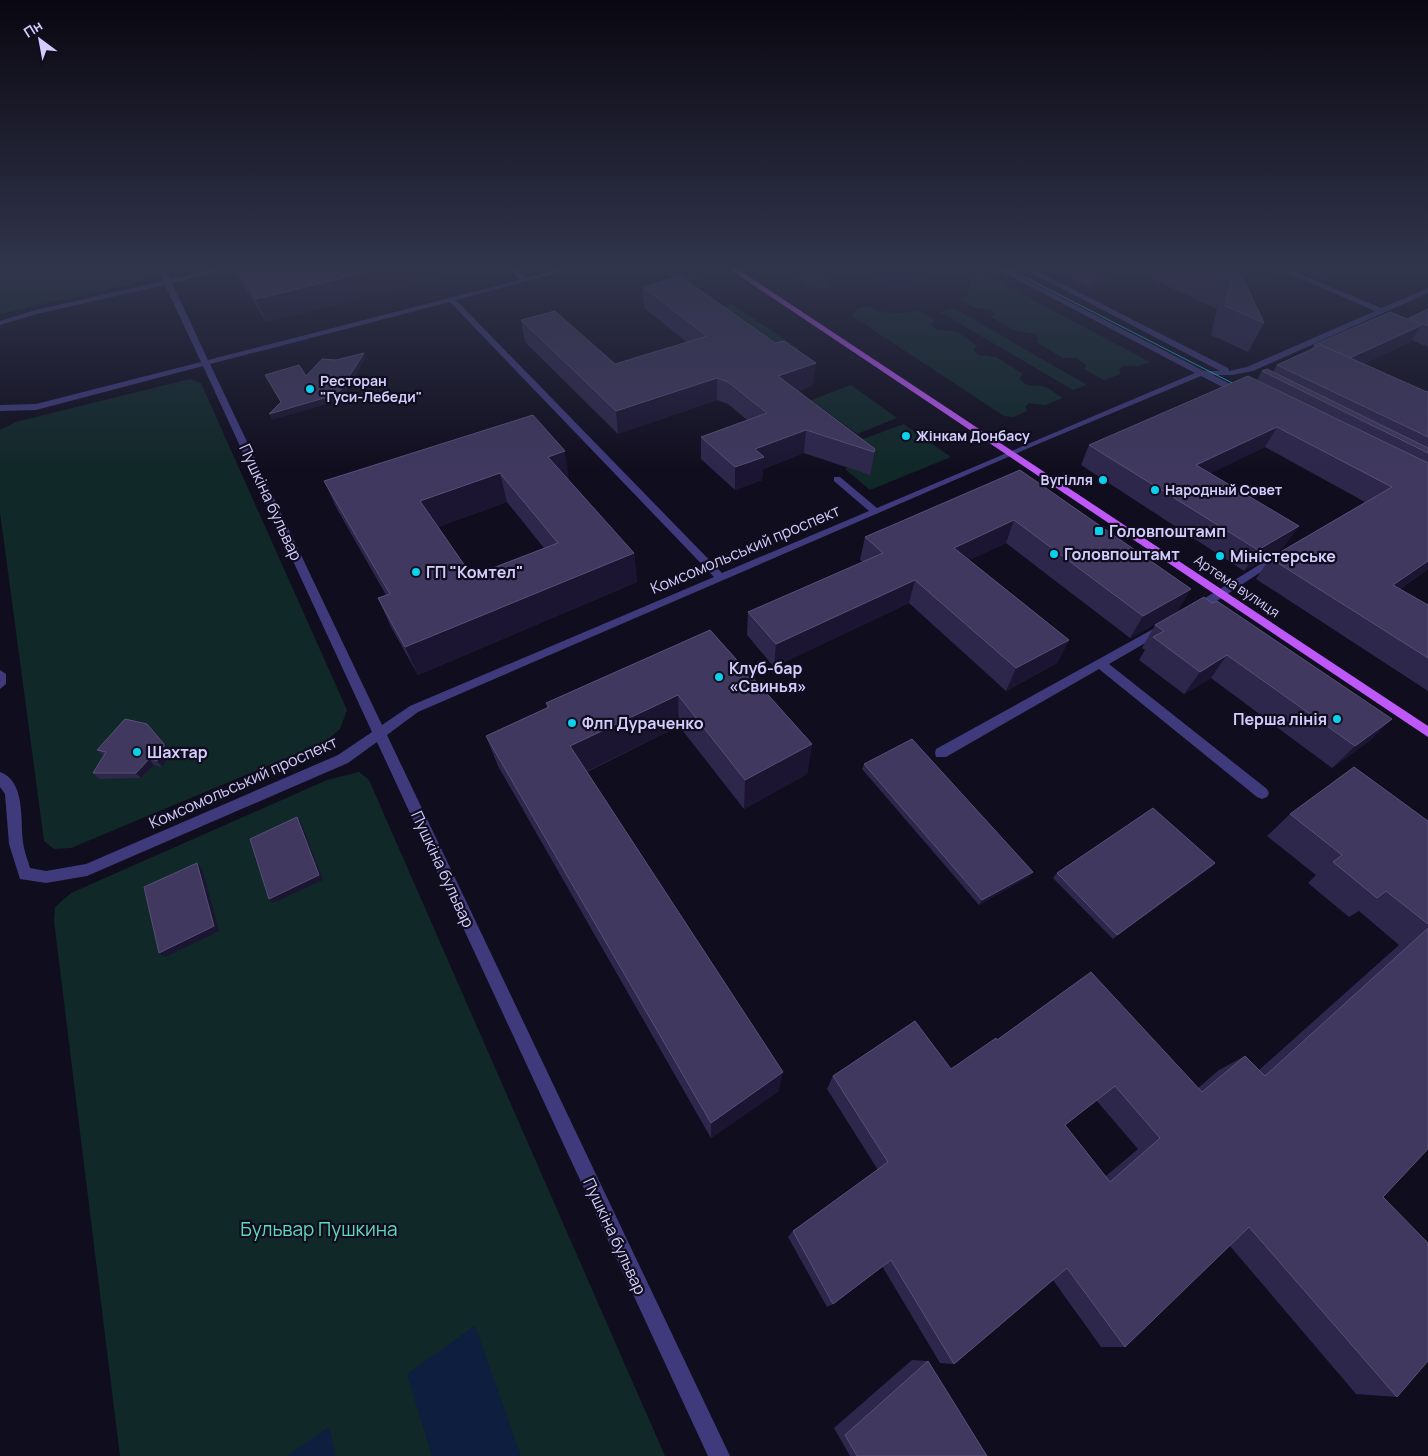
<svg xmlns="http://www.w3.org/2000/svg" width="1428" height="1456" font-family="Manrope,sans-serif">
<style>
.green{fill:#102828}
.water{fill:#0d1e3e}
.lines{fill:none;stroke-linecap:round;stroke-linejoin:round}
.minor{fill:#3e3a7c;fill-rule:evenodd}
.major{fill:#bf58f8;fill-rule:evenodd}
.tram{stroke:#0ad1ec;stroke-width:1}
.wall{fill:#2e274c;fill-rule:evenodd}
.shaded-wall{fill:#1b1532}
.building{fill:#40385f;stroke:#575078;fill-rule:evenodd}
.poi-dot{fill:#0ad1ec;stroke:#100d1e;stroke-width:2}
.labels{text-anchor:middle;stroke-width:4.5;stroke-linejoin:round;paint-order:stroke}
.far-poi-label{font-size:14px;font-weight:bold;fill:#d3cdfd;stroke:#100d1e;text-anchor:start}
.far-street-label{font-size:14px;fill:#d3cdfd;stroke:#100d1e}
.street-label{font-size:16px;fill:#d3cdfd;stroke:#100d1e}
.poi-label{font-size:16px;font-weight:bold;fill:#d3cdfd;stroke:#100d1e;text-anchor:start}
.near-park-label{font-size:19px;fill:#5dd9bc;stroke:#100d1e}
</style>
<rect width="100%" height="100%" fill="#100d1e"/>
<g class="green">
<path d="M0,266h147l4,8 -5,6 -15,4 -131,30z"/>
<path d="M658,266h26l17,12 -19,6z"/>
<path d="M775,266h59l-6,16 6,4c-27,8 -37,-6 -59,-20z"/>
<path d="M980,272l170,90 -11,4h-16l-4,3 2,5 -17,6 -20,-11 2,-4 -9,-7h-14l-27,-16 2,-4 -3,-4 -19,-3 -25,-14 4,-3 -4,-4 -17,-2 -16,-9 10,-3 2,-15 -6,-4z"/>
<path d="M732,304l67,45 -20,7 -66,-46z"/>
<path d="M867,306c15,8 36,9 52,4l16,10 -4,4c6,10 13,5 22,7 7,1 18,11 24,15l-3,4 4,5 18,2 27,17 -3,4c6,11 16,6 25,9 6,2 12,8 18,11l-18,7 -16,-2 -4,4 2,4 -14,6 -9,-1 -152,-100 4,-7z"/>
<path d="M954,308l133,77 -14,5 -133,-78z"/>
<path d="M190,379l11,4 146,327 -7,19 -15,13 -254,106 -17,1 -10,-8 -44,-329v-82l16,-8z"/>
<path d="M851,385l46,33 -40,16 -46,-34z"/>
<path d="M904,424l47,33 -81,33 -25,-21 14,-7 9,-10 -5,-13z"/>
<path d="M359,772l10,8 296,676h-545l-66,-535 1,-14 16,-14 256,-113z"/>
</g>
<g class="water">
<path d="M899,269l15,3 8,6v6c-12,9 -38,8 -47,-5l7,-8z"/>
<path d="M475,1326l46,130h-89l-25,-82z"/>
<path d="M329,1427l7,29h-49z"/>
</g>
<g class="lines">
<g class="minor">
<path d="M157,266h7l6,13 57,-13h14l-69,17 36,77 312,-80 -14,-14h8l13,12 44,-12h13l-128,34 266,273 147,-62 -35,-30v-4h6l37,31 318,-135 -204,-107h9l204,105h16l-202,-105h9l201,102 1,3 18,-4 128,-56 -104,-45h10l100,42 47,-20v5l-175,78 -21,4h-19l31,16v4h-6l-37,-19 -163,68 -620,268 -31,23 343,721h-22l-331,-714 -29,21 -261,113 -41,7 -26,-4 -11,-35 -4,-50 -5,-7v-15c26,9 20,49 23,70 1,9 5,18 7,26l16,3 40,-7 252,-109 34,-23 -169,-366 -167,44 -36,1v-6l36,-1 165,-42 -36,-77 -128,29 -37,11v-4l35,-11 128,-29zM450,302l264,275 -304,129 -28,19 -172,-361z"/>
<path d="M1280,552l5,3 -1,2 -84,55h-8l-2,-3 2,-3z"/>
<path d="M1164,623l6,4 -2,3 -59,34 158,125 2,4 -2,4 -5,2 -5,-2 -158,-128 -153,88h-10l-1,-4 1,-4z"/>
<path d="M0,670l6,4v10l-6,5z"/>
</g>
<path class="major" d="M725,266h8l695,460v11z"/>
<path class="tram" d="M1003,266l241,123"/>
</g>
<g class="wall">
<path d="M231,266h238l1,5 -204,51z"/>
<path d="M1048,266h317l-40,16 -34,-14 -4,7 -40,13 17,35 -16,29 -37,-17 6,-26 -80,-37 -47,16 -42,-21z"/>
<path d="M643,287l170,98 -15,6 77,58 -4,23 -1,3 -66,-22 -41,16 -1,11 -27,10 -34,-31v-22l46,-17 -19,-16 -11,-4 -99,34 -93,-92 -4,-22 94,44 72,-22 -43,-34z"/>
<path d="M1428,309v38l-17,-7 -1,2 -47,22 64,28 1,-1v178l-28,20 28,16v86l-172,-112 14,-21 95,-56 -100,-55 -55,26 74,74 -40,24 -163,-106 8,-20 168,-65 5,-9 11,1 4,-7 34,-15 3,-5 94,-26 1,-1z"/>
<path d="M533,415l36,64 -1,1 66,73 3,29 -219,93 -27,-48 -13,-29 8,-3 -49,-86 -13,-28zM507,502l37,46 -72,28 -34,-49z"/>
<path d="M1020,470l157,142 -47,26 -124,-95 -37,17 100,80 -12,23 -51,28 -97,-88 -135,64 -27,-32 1,-23 115,-50 -3,-2 5,-23z"/>
<path d="M1155,625l237,94 -23,22 -37,27 -121,-90 -27,16 -45,-34 6,-10 -3,-2z"/>
<path d="M710,630l102,114 -5,30 -63,35 -65,-83 -92,46 192,319 -68,47 -213,-372 -12,-30 61,-28 -1,-5z"/>
<path d="M169,749v8l-7,10 -8,-2 -13,13 -42,1 -6,-6 11,-17 -7,-6z"/>
<path d="M864,764l166,112 -51,29 -117,-136z"/>
<path d="M1290,814l138,7v328l-45,48 14,200 -41,-3 -126,-148 -105,101h-24l-48,-67 -99,84 -14,-1 -58,-97 -49,38 -6,3 -39,-70 5,-6 85,-61 -51,-81 6,-13 118,-7 46,-29 201,48 21,-18 26,-14 14,14 140,-125 -40,-34 -10,6 -41,-34 8,-8 -49,-39zM1096,1100l42,49 -32,27 -41,-51z"/>
<path d="M1215,863l-5,5 -97,71 -60,-61 4,-5z"/>
<path d="M912,1360l16,1 59,95h-137l-16,-28z"/>
</g>
<g class="shaded-wall">
<path d="M392,266h77l1,5 -204,51 -10,-23z"/>
<path d="M1098,266h41l-2,6 -47,16z"/>
<path d="M1243,266h49l-5,9 -59,20 10,-27z"/>
<path d="M1334,266h31l-40,16z"/>
<path d="M1422,325l-12,17 -74,34 10,-17z"/>
<path d="M364,353l2,5 -25,42 -69,20 -3,-6z"/>
<path d="M816,363l-3,22 -36,13 1,-22z"/>
<path d="M717,378v22l-99,34 -2,-23z"/>
<path d="M1277,427l-12,20 -80,39 11,-21z"/>
<path d="M806,430l-2,23 -41,16 -1,11 -27,10v-23l20,-18z"/>
<path d="M565,451l4,28 -16,6 -5,-28z"/>
<path d="M500,473l7,29 -77,28 -10,-29z"/>
<path d="M1014,520l-8,23 -59,28 7,-23z"/>
<path d="M1299,526l-15,21 -40,24 14,-21z"/>
<path d="M634,553l3,29 -219,93 -13,-28z"/>
<path d="M1428,561v8l-53,37 18,-21z"/>
<path d="M915,580l-6,23 -135,64 2,-23z"/>
<path d="M1191,589l-14,23 -47,26 13,-22z"/>
<path d="M1069,640l-12,23 -51,28 10,-23z"/>
<path d="M1227,655l-16,23 -27,16 16,-22z"/>
<path d="M678,695l1,31 -102,50 -7,-30z"/>
<path d="M1392,719l-23,22 -37,27 23,-22z"/>
<path d="M147,724l22,25v8l-7,10 -5,-6z"/>
<path d="M812,744l-5,30 -63,35 1,-29z"/>
<path d="M149,759l5,6 -13,13 -5,-5z"/>
<path d="M297,817l4,5 22,58 -50,23 -4,-4z"/>
<path d="M197,863l5,5 17,63 -54,26 -6,-4z"/>
<path d="M1215,863l-5,5 -97,71 4,-4z"/>
<path d="M1033,872l-3,4 -51,29 3,-5z"/>
<path d="M783,1072l-4,19 -68,47v-15z"/>
</g>
<g class="building">
<path d="M235,266h157l-136,33z"/>
<path d="M1198,266h45l-5,2 26,55 -39,-17 6,-25z"/>
<path d="M680,276l95,67 9,-2 32,22 -38,13 97,73 -1,3 -68,-22 -51,19 9,8 -29,10 -34,-30 66,-24 -39,-31 -11,-4 -101,33 -95,-91 34,-9 60,53 92,-28 -64,-49z"/>
<path d="M1428,309v17l-19,-8z"/>
<path d="M1390,312l32,13 -72,33 -29,-13 -3,2 -4,-2z"/>
<path d="M1321,345l106,47 1,-1v46l-151,-72z"/>
<path d="M364,353l-26,41 -69,20 12,-12 -16,-27 34,-10 7,11 16,-17 14,1z"/>
<path d="M1267,369l161,79v5l-166,-82z"/>
<path d="M1248,376l180,87v98l-35,24 35,20v53l-158,-100 122,-71 -115,-60 -81,38 103,61 -41,24 -169,-105z"/>
<path d="M533,415l32,36 -17,6 86,96 -229,94 -27,-49 12,-4 -66,-113zM500,473l58,70 -86,33 -52,-75z"/>
<path d="M1020,470l171,119 -48,27 -129,-96 -60,28 115,92 -53,28 -101,-88 -139,64 -28,-32 135,-59 -18,-16z"/>
<path d="M1204,597l8,6 5,-2 175,118 -37,27 -128,-91 -27,17 -47,-35 11,-6 -9,-6z"/>
<path d="M710,630l102,114 -67,36 -67,-85 -108,51 213,326 -72,51 -225,-387 63,-29 -3,-4z"/>
<path d="M125,719l22,5 17,20v8l-7,9 -8,-2 -13,14h-43l13,-21 -9,-2z"/>
<path d="M912,739l121,133 -51,28 -118,-136z"/>
<path d="M1354,767l74,54v103l-42,-33 -9,7 -44,-36 9,-7 -52,-41z"/>
<path d="M1153,808l62,55 -98,72 -60,-62z"/>
<path d="M297,817l22,58 -50,24 -19,-60z"/>
<path d="M197,863l17,63 -55,27 -15,-66z"/>
<path d="M1428,928v221l-45,48 45,46v118l-31,36 -148,-170 -124,120 -58,-79 -113,96 -63,-104 -58,44 -40,-73 95,-69 -55,-86 82,-55 36,48 45,-31 1,2 94,-68 111,120 43,-36 20,20zM1115,1086l45,52 -50,44 -45,-57z"/>
<path d="M928,1361l59,95h-130l-12,-21z"/>
</g>
<linearGradient id="sky" x2="0" y2="1"><stop stop-color="#090710"/><stop offset="0.57" stop-color="#31354c"/><stop offset="1" stop-color="#31354c" stop-opacity="0"/></linearGradient>
<rect width="1428" height="470" fill="url(#sky)"/>
<g class="poi-dot">
<circle cx="310" cy="389" r="5"/>
<circle cx="906" cy="436" r="5"/>
<circle cx="1103" cy="480" r="5"/>
<circle cx="1155" cy="490" r="5"/>
<rect x="1094" y="526" width="10" height="10" rx="2.5"/>
<circle cx="1054" cy="554" r="5"/>
<circle cx="1220" cy="556" r="5"/>
<circle cx="416" cy="572" r="5"/>
<circle cx="719" cy="677" r="5"/>
<circle cx="1337" cy="719" r="5"/>
<circle cx="572" cy="723" r="5"/>
<circle cx="137" cy="752" r="5"/>
</g>
<g class="labels">
<g class="far-poi-label">
<text x="320" y="386">Ресторан<tspan x="320" dy="16">"Гуси-Лебеди"</tspan></text>
<text x="916" y="441">Жінкам Донбасу</text>
<text x="1093" y="485" text-anchor="end">Вугілля</text>
<text x="1165" y="495">Народный Совет</text>
</g>
<g class="far-street-label">
<text transform="translate(1237 586) rotate(34)" y="5">Артема вулиця</text>
</g>
<g class="street-label">
<text transform="translate(271 502) rotate(65)" y="6">Пушкіна бульвар</text>
<text transform="translate(745 549) rotate(-23)" y="6">Комсомольський проспект</text>
<text transform="translate(243 782) rotate(-24)" y="6">Комсомольський проспект</text>
<text transform="translate(443 869) rotate(65)" y="6">Пушкіна бульвар</text>
<text transform="translate(615 1236) rotate(65)" y="6">Пушкіна бульвар</text>
</g>
<g class="poi-label">
<text x="1109" y="537">Головпоштамп</text>
<text x="1064" y="560">Головпоштамт</text>
<text x="1230" y="562">Міністерське</text>
<text x="426" y="578">ГП "Комтел"</text>
<text x="729" y="674">Клуб-бар<tspan x="729" dy="18">«Свинья»</tspan></text>
<text x="1327" y="725" text-anchor="end">Перша лінія</text>
<text x="582" y="729">Флп Дураченко</text>
<text x="147" y="758">Шахтар</text>
</g>
<g class="near-park-label">
<text x="319" y="1236">Бульвар Пушкина</text>
</g>
</g>
<g transform="translate(40 40) rotate(328)" stroke="#100d1e" stroke-width="4" paint-order="stroke">
<path d="M0-4L9 19L0 12L-9 19Z" fill="#d3cdfd"/>
<text y="-8" font-size="14" font-weight="bold" text-anchor="middle" fill="#d3cdfd">Пн</text>
</g>
</svg>
